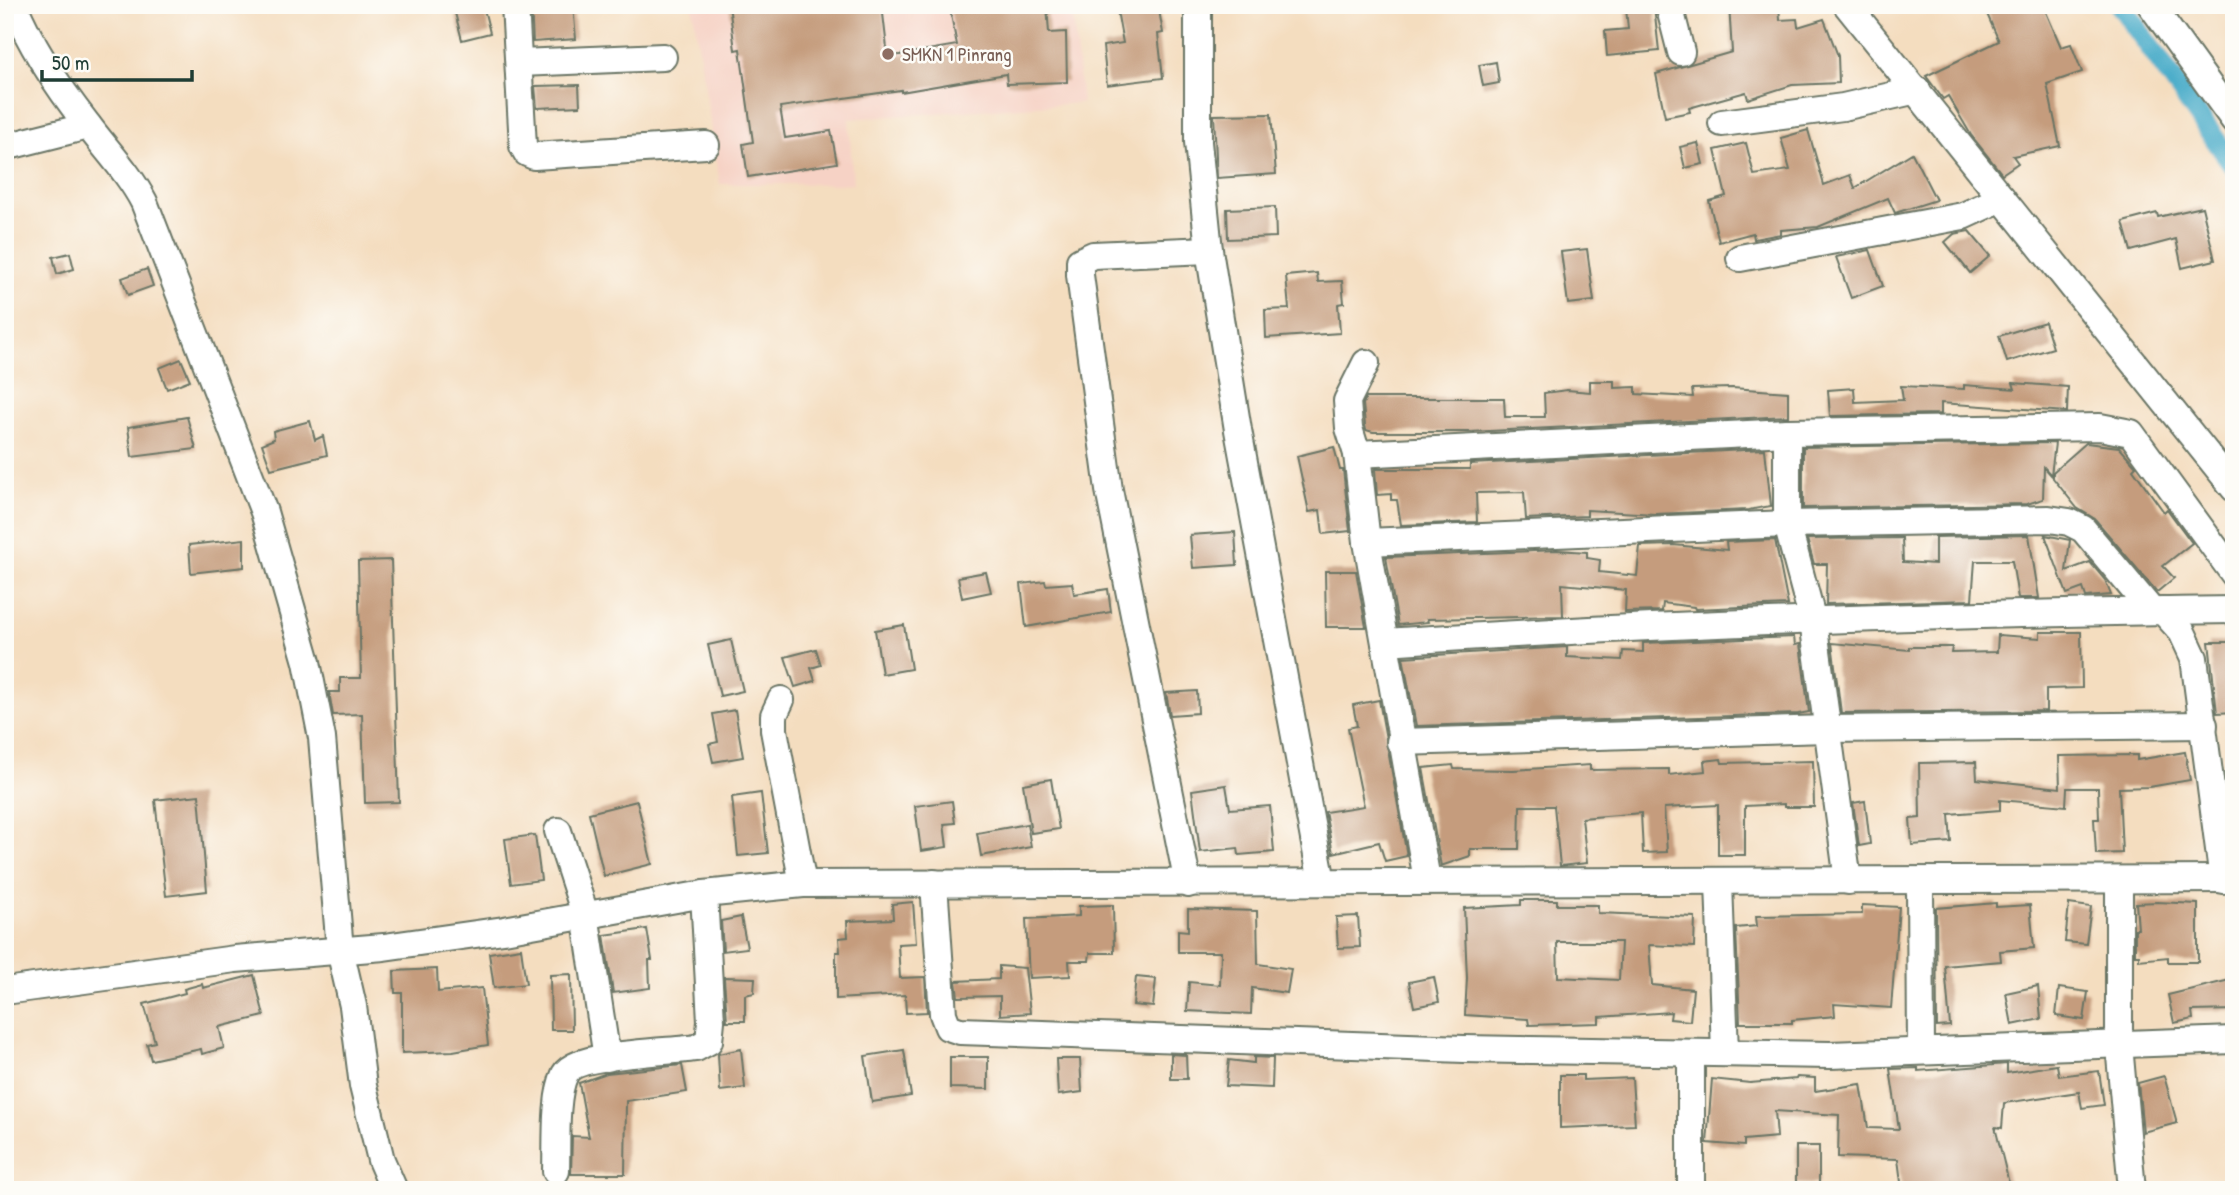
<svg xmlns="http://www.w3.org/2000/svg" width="2239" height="1195" font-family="'Patrick Hand',sans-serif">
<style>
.built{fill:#f6d2c5}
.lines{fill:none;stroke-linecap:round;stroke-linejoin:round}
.canal{stroke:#4aacc9;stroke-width:21}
.building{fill:#c59c7d;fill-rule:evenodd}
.minor-casing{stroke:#6a7565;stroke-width:30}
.minor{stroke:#fff;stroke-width:26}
.education-dot{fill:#8d6e63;stroke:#fdfcf7;stroke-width:2.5}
.labels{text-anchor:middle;stroke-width:5;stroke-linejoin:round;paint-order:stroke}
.education-label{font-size:19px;fill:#785e54;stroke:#fdfcf7;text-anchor:start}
</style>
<rect width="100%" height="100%" fill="#fdfcf7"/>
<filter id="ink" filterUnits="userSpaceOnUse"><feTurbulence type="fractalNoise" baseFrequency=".0143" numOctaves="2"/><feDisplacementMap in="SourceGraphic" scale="14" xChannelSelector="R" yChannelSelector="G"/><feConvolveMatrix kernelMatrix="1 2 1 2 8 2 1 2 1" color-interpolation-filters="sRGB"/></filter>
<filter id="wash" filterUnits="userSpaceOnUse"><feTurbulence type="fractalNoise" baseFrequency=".00686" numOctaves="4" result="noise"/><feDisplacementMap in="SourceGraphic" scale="28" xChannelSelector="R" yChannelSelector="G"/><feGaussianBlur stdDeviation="1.57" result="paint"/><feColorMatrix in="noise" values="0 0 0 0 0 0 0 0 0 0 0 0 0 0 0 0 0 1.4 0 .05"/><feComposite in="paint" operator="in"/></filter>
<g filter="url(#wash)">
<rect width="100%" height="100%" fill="#f4ddbf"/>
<path class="built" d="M692,5h380l10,98 -233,16 4,65h-133z"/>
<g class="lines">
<path class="canal" d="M2120,5l114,161"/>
</g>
<g id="blocks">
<g class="building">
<path d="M453,5h30l7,28 -28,7z"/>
<path d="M531,5h42l3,34 -43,3z"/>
<path d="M729,5h153l6,52 69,-12 -8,-40h98l2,28 17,-1 1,50 -60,2 -1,-10 -105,18v-2l-121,17 5,31 46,-7 6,32 -89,14 -5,-33 10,-2 -13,-93 -5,1z"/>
<path d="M1116,5h26l1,7 16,-2 4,23 -5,1 5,44 -56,7 -4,-39 20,-3z"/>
<path d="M1729,5h50l1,15 17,-1 1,8 26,-8 14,37 1,27 -47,2 -44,14 -2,-7 -57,16 1,4 -25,5 -9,-43 76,-22z"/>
<path d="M2007,5h36l18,42 10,-3 11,28 -35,12 13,62 -47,10 5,7 -16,11 -31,-39 -23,-39 -5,3 -17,-23 73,-35 -12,-27z"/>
<path d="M1654,6l5,45 -52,5 -2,-25 23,-2 -2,-21z"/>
<path d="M1496,62l3,21 -16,3 -4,-21z"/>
<path d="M579,85l1,21 -43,2 -2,-22z"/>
<path d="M1271,114l5,60 -59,4 -3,-63z"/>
<path d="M1808,130l16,55 26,-10 5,13 57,-35 24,47 -41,13 -7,-15 -70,29 -37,3v4l-27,5 -1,-6 -34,9 -10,-41 17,-5 -11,-46 31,-7 8,32 36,-5 -9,-32z"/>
<path d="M1698,143l5,21 -18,4 -5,-21z"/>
<path d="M1275,207l1,30 -48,2 -1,-30z"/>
<path d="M2202,207l13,53 -33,8 -6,-29 -45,12 -8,-29 34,-9 1,4z"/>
<path d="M1969,231l21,25 -20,17 -25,-31 9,-8z"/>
<path d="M1587,249l7,52 -26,3 -7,-52z"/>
<path d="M1870,250l13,36 -32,12 -15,-41z"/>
<path d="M70,253l4,16 -17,5 -4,-17z"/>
<path d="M147,269l6,17 -25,9 -6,-17z"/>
<path d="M1317,273l1,9 24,-1 2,22 -6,1 2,29 -74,5 -1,-28 24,-1 -3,-33z"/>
<path d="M2045,322l8,26 -46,14 -8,-26z"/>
<path d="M181,359l9,21 -23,9 -8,-21z"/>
<path d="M1590,381h24v7l22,-1v7l57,3 -1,-8 40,-1 56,4v24l-319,16h-96l-7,-2 -1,-5 -2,-21 3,-6h138l1,19h40l-1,-24 23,-3 23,2z"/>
<path d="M2013,383l55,4 -1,25 -126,-9v11l-111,2 -2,-26 26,-2 1,14 48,-2 -2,-14 63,3v-4l51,4z"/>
<path d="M187,417l9,32 -64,8 -4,-30z"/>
<path d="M310,421l5,19 8,-4 4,19 -56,14 -9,-25 12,-5 -1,-8z"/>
<path d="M2055,443l-4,32 -7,-8 -1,32 -16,5 -224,4v-61z"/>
<path d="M2086,443l33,4 17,19 -3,3 31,43 3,-3 25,34 -29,23 11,12 -17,14 -62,-73 -18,-11 -24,-30v-6z"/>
<path d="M1334,447l6,23h3l7,61 -27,3 -3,-24 -11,2 -12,-56z"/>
<path d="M1765,449l6,57 -23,4 -93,4 -68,-4v6l-61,3 -2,-27 -48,1 1,29 -76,3 -4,-25h-6v-6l-14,1 -2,-26h95v-5z"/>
<path d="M1235,532l2,33 -44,3 -3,-33z"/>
<path d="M2029,535l10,63h-21l-6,-37h-37l-3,39 -146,4 1,-40h-13l-7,-25 95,-1 1,24 32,2v-27z"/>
<path d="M2045,535l25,5 -4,31 24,-9 15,18 6,15 -25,2 -3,-9 -16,6z"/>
<path d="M244,539v28l-53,6 -2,-28z"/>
<path d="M1775,540l13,65 -93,4 -1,-2 -31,-4 -1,8 -37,1 1,-22 -64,-6 1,32 -136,3 1,3 -30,3 -12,-68 171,-7 30,2v6l13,2 -1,12 38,4 3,-30 33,-1 54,5 -1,-8z"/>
<path d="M391,560l8,242 -34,1 -3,-89 -29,1 -4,-23h11v-14h21l-3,-117z"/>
<path d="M1325,571h31l10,56h-40z"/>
<path d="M986,572l5,20 -29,6 -4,-21z"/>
<path d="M1045,581l1,4 26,-2 2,11 34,-5 3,23 -85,15 -5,-43z"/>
<path d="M904,625l7,44 -29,5 -7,-44z"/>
<path d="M2040,632h41l1,56 -36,1v22l-205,2 -9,-70 77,7v-3h43l-1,6 46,-1 1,-17 42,3z"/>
<path d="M1794,637l1,8 5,-1 9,68 -11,2 -382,12 -13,-69 164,-10v10l55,3 1,-9 20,1v-9z"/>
<path d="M731,640l12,51 -23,5 -12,-51z"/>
<path d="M2209,642h25v70l-17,1z"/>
<path d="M816,649l5,16 -10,3 4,13 -20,6 -10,-30z"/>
<path d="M1197,691l1,22 -28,2 -4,-22z"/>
<path d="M1379,700l28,156 -22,5 -6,-19 -46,11 -8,-41 39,-6 -16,-78 9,-2 -4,-21z"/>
<path d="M735,710l8,47 -30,5 -4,-18 9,-2 -5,-28z"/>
<path d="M2185,752l5,28 -41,7 -30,1 3,65 -26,1 -2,-35h5l-1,-31h-31l-1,18 -66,-6v10l-51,4 2,28 -39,3 -2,-26 10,-1 -1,-55 57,-1 1,17 83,9 -1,-32 78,-1v5z"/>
<path d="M1721,759l1,4 91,-2 1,46h-30v-3l-39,2v49h-27v-50l-54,3 3,44 -24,1 -2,-40 -59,5 5,45 -27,3 -6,-60h-34l-1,43h-49v7l-29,10 -18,-98 30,-3 1,4 59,1 77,-5v5l79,-1v6l36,-4 -1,-10z"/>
<path d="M1051,779l8,50 -28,4 -8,-49z"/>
<path d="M1226,785l4,24 40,-3 4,46 -35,3 -1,-7 -38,4 -8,-62z"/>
<path d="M761,793l7,60 -30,3 -6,-59z"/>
<path d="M199,795l8,96 -41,5 -11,-96z"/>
<path d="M637,801l15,63 -48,12 -15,-63z"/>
<path d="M952,801l3,22 -11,1 3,23 -26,4 -6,-45z"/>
<path d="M1865,801l5,43 -11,2 -6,-43z"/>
<path d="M1027,824l4,23 -50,9 -4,-23z"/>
<path d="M535,835l6,45 -30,4 -6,-45z"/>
<path d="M1521,900h36v5h41v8l97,4 -1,30 -45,-2 3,40 41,4 -3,32 -20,-2 1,-7 -72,5v6l-70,2 -1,-6 -63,-4 2,-37 -3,-70 57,-3zM1557,942h64l-2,38 -61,-3z"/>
<path d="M913,902l3,41 -18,1 2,34 25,-1 2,35 -21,1 -1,-18 -69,4v-47h4l-1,-14 9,-1 -1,-16 46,-2 -1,-15z"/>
<path d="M2157,902l41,2v58h-30v-5l-29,3v-5h-4v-26h3l-2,-26z"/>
<path d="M1996,903v4l34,-2 4,43 -34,3 1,10 -56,5 5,60 -13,1 -1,-119z"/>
<path d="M2069,904l22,3 -5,37 -21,-2z"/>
<path d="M1113,905l1,48h-24l-1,8h-20l1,15 -41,2 -3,-59 53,-3v-10z"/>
<path d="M1862,905l37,2 -8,101 -57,-4 1,12 -43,4v3h-52l-4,-95 21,-2 -1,-10 106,-2z"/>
<path d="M1188,909l69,2 1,53 33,5 -4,24 -35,-5 -1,26 -64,-3 2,-29 31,3 1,-33h-43v-22l10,1z"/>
<path d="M1358,916l2,31 -22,1 -2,-31z"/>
<path d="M741,917l6,31 -24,3 -2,-30z"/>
<path d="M647,929l5,31h-3l1,28 -37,5 -9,-58z"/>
<path d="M521,948l5,36 -32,4 -5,-35z"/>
<path d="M999,966l26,2 5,45 -30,2v-19l-42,1 -2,-16 43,-2z"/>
<path d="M437,969l1,23 44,-4 6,57 -35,6 -51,2v-60h-7l-1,-22z"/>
<path d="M571,974l1,56h-21l-1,-55z"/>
<path d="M254,975l10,41 -45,11 5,21 -22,6 -1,-5 -50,11 -4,-16 8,-2 -11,-38 41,-11 -1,-4 18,-5 1,4z"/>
<path d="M724,977l31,1 -1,15 -9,2v26h-18z"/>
<path d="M1136,977l20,2 -3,28 -20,-2z"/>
<path d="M1434,977l5,25 -25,5 -5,-25z"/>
<path d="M2234,979v31l-42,1 1,8 -19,4 -6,-28z"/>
<path d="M2038,986l3,33 -29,6 -6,-32z"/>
<path d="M2059,988l29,4 -4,28 -28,-4z"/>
<path d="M741,1049l4,39 -25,3 -2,-37z"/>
<path d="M904,1050l7,46 -39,6 -7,-46z"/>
<path d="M1171,1054l15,1 1,24h-16z"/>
<path d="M950,1057h38v32l-38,-1z"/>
<path d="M1254,1057l19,1 -1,30 -46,-2 3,-26 25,3z"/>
<path d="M1056,1059h24l2,33 -24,3z"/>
<path d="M2007,1064v9l50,-8 2,11 40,-5 5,34 -22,3 -3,-16 -75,11 -2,25 -7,-1 15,60 -11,3h-17l-1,-4 -24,4h-55l-4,-31 -60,-2 1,-42 -64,-4 2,26 -33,3v6l-37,-3 5,-64 38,4 46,-4 1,-2 18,1v13l46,-7 7,44 31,1 -9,-60 28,-1v3z"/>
<path d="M682,1065l5,27 -61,9 -1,73h-54l1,-38 17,1 -10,-54 28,-10z"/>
<path d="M1560,1075h23v5l49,-2 3,47 -75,3z"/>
<path d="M2164,1076l13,47 -34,9 -5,-49z"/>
<rect x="1796" y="1146" width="23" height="38"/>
</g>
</g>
</g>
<g filter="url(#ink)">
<use href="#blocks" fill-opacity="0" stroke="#6a7565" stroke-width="2"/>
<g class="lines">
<g class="minor-casing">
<g id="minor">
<path d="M14,5c18,44 44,82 73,119 20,27 42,49 57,78l120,310 43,150 15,76 18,212 13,56 10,80 18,74 13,30"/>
<path d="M515,5l8,141 4,7 7,3 172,-11"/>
<path d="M1198,5v137l11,108 29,180 84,452"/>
<path d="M1669,5l12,47"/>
<path d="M1847,5l387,483"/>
<path d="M2151,5l83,115"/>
<path d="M520,63l143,-6"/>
<path d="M1722,123l121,-16 74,-17"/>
<path d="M5,147l83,-21"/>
<path d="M1740,258l223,-42 39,-18"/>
<path d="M1366,363l-19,38 2,27 8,26 10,88 60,338"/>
<path d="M1787,432v92l26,97 35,260"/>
<path d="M1357,454l430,-22 313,-5 31,6 103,141"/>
<path d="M1367,542l420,-18 262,-5 20,3 14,7 68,81"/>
<path d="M2163,611l19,21 12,26 29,222"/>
<path d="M1385,642c283,-19 566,-28 849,-32"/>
<path d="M781,700l-7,15v15l29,154"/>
<path d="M1400,742l427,-13 377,-4"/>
<path d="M558,831l27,83 22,144"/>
<path d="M2119,880v165l13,145"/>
<path d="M1719,882l6,171"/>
<path d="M934,883l9,131 5,13 12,4 504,18 366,6 404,-15"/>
<path d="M1920,883l1,167"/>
<path d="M1188,884l-79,-394 -29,-215v-14l13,-6 116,-5"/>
<path d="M5,991l230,-32 149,-12 120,-17 200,-36 99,-10 1431,-5"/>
<path d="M1691,1053v137"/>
<path d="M556,1171c1,-25 -2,-75 9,-97 11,-21 107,-22 131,-26l13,-7 2,-20 -7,-127"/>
</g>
</g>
<use href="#minor" class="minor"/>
</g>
</g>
<circle class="education-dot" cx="888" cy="54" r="7"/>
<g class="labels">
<g class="education-label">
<text x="902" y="61">SMKN 1 Pinrang</text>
</g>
</g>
<rect width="2239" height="1195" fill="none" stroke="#fdfcf7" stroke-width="28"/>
<path d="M42 70v10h150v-10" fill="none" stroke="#1f3d34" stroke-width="3.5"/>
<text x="52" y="70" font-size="21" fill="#1f3d34" stroke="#fdfcf7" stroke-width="5" paint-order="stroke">50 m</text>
</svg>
